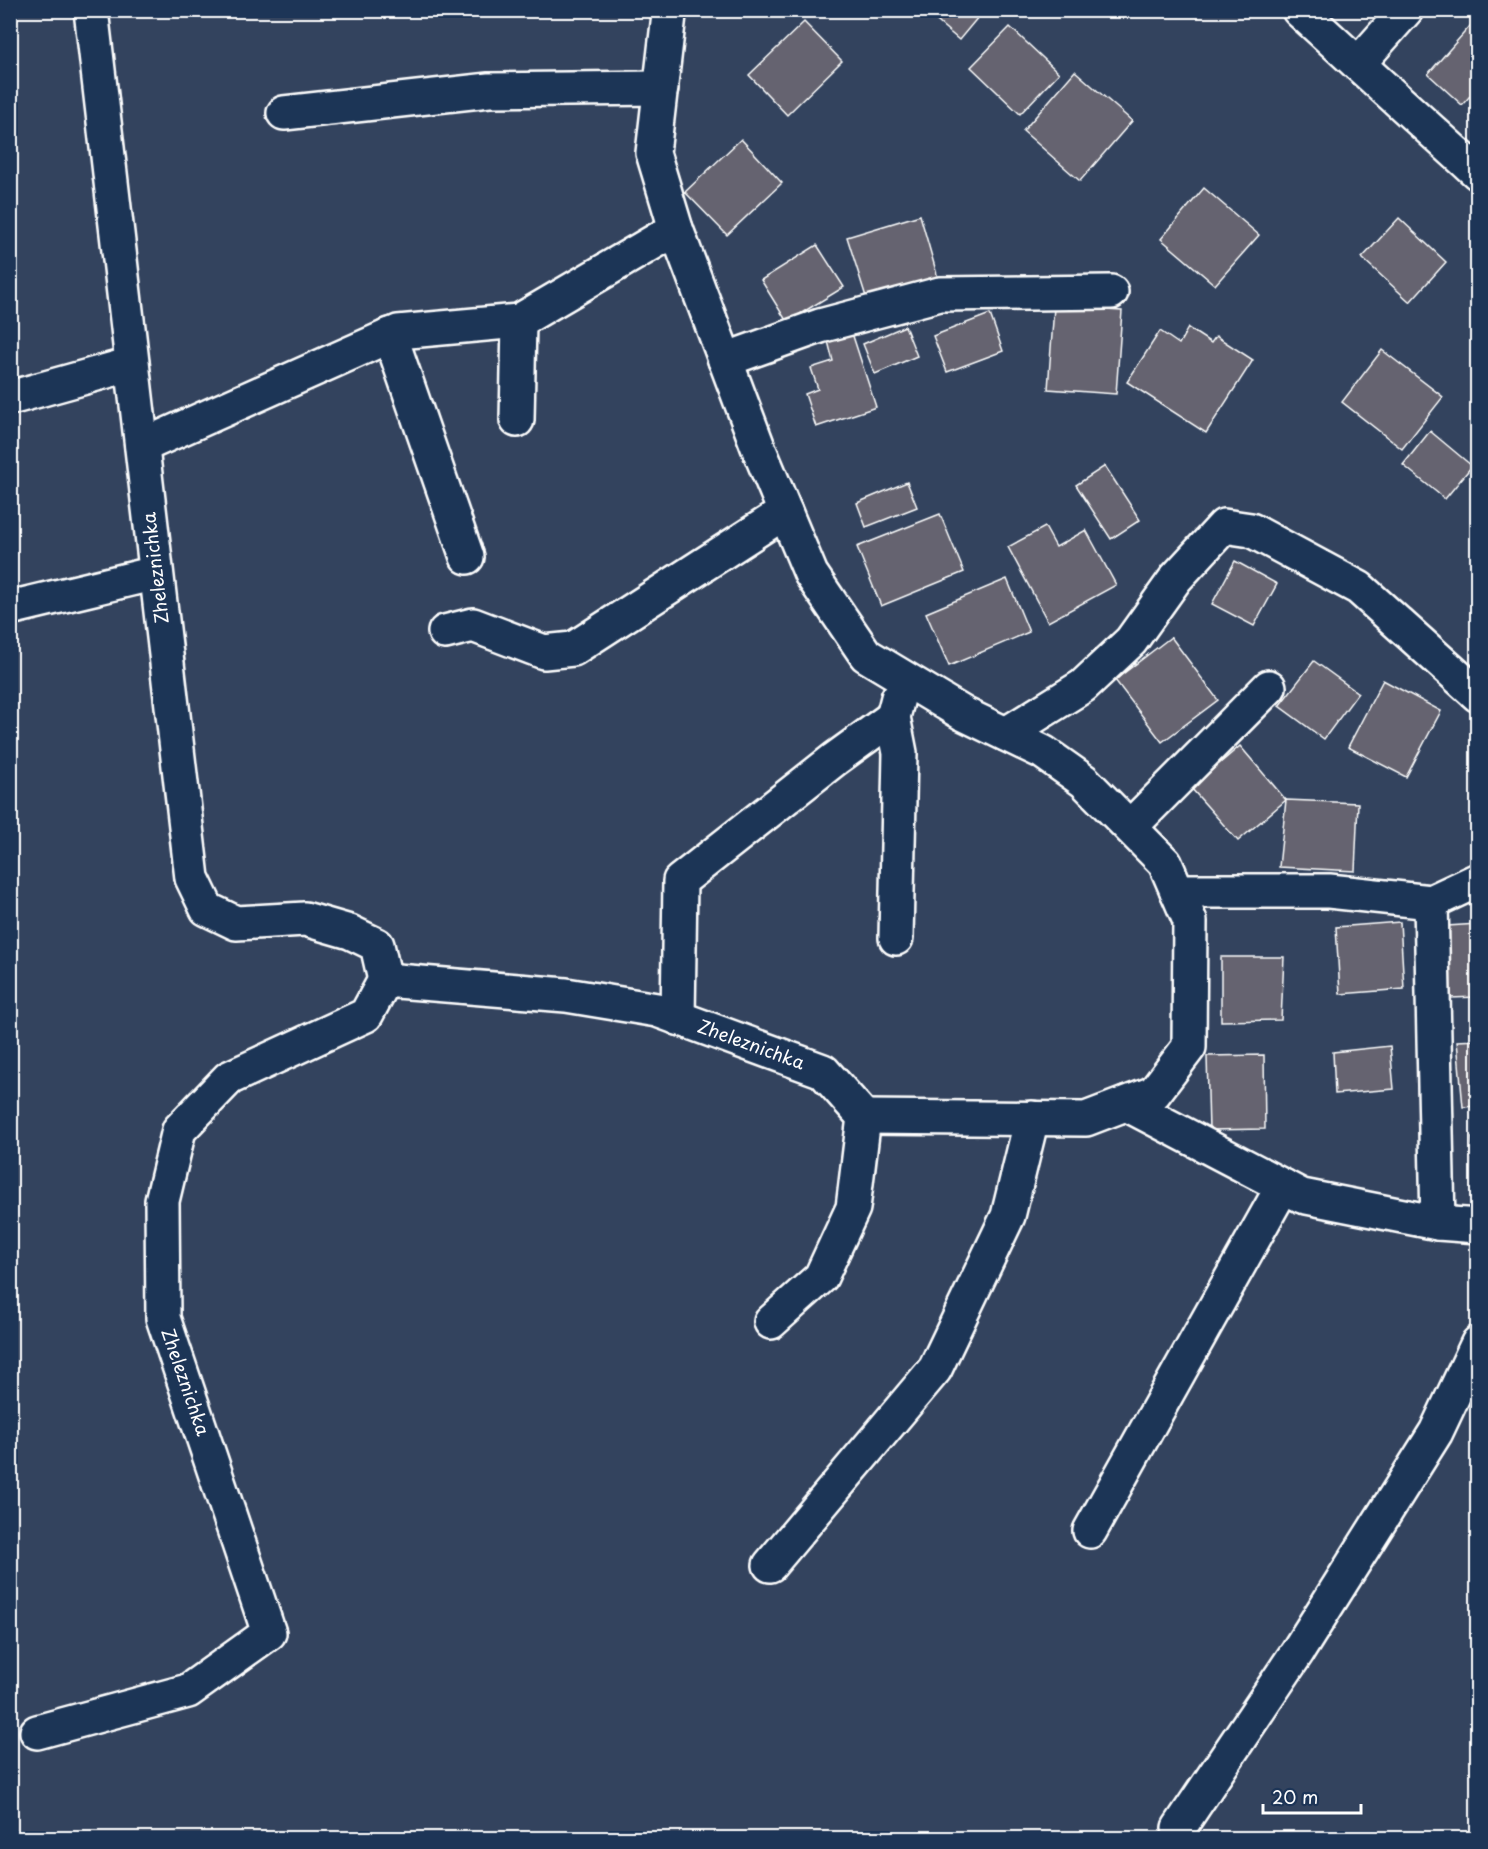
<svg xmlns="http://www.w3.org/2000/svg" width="1488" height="1849" font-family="'Playpen Sans',sans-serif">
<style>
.building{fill:#65646f;stroke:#fff;stroke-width:1.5}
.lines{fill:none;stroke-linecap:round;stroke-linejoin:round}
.minor-casing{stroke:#fff;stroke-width:38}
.minor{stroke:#1d3557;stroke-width:33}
.labels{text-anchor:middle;stroke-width:6;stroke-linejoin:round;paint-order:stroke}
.street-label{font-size:18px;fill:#fff;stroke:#1d3557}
</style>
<rect width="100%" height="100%" fill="#33435e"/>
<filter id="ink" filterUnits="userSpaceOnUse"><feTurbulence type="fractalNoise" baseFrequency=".0167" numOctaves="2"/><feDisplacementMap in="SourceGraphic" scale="12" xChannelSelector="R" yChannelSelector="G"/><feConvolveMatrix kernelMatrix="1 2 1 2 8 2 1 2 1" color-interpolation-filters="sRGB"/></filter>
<g filter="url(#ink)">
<g class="building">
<path d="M924,10h60l-25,30z"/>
<path d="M804,22l38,39 -55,54 -38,-40z"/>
<path d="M1471,25l7,6v56l-16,18 -34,-31z"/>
<path d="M1010,27l49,46 -39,41 -49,-47z"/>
<path d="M1075,71l57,50 -52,60 -57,-50z"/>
<path d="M741,139l41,44 -55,52 -42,-43z"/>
<path d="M1204,188l55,47 -44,50 -54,-46z"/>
<path d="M920,215l18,63 -71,22 -20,-63z"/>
<path d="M1399,218l47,44 -36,40 -48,-44z"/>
<path d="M817,245l27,42 -57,35 -26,-42z"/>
<path d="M1054,307l68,4 -6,83 -68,-5z"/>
<path d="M990,314l13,37 -56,21 -14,-36z"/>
<path d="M905,326l12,30 -42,18 -12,-30z"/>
<path d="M1188,328l23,15 5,-7 37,24 -47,73 -79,-51 33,-51 19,13z"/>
<path d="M852,333l24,74 -60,20 -11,-33 13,-5 -7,-21 22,-7 -5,-20z"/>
<path d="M1382,350l61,47 -41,52 -60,-47z"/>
<path d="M1430,431l42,35 -27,33 -42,-34z"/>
<path d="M1105,466l35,54 -29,19 -35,-54z"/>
<path d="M907,482l10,25 -51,20 -9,-24z"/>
<path d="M940,514l24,58 -83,34 -24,-59z"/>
<path d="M1045,527l11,20 30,-17 30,55 -68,37 -40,-75z"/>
<path d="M1235,561l42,23 -23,42 -42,-22z"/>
<path d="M1007,579l22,53 -80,34 -23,-53z"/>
<path d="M1171,637l47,63 -56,42 -47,-62z"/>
<path d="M1314,661l44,32 -34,46 -45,-33z"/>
<path d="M1383,680l58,31 -35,66 -58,-30z"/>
<path d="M1240,746l46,54 -48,41 -47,-53z"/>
<path d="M1286,800l72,3 -3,68 -76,-4z"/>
<path d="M1400,922l4,67 -64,5 -4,-67z"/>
<path d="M1478,924v73l-28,1 -3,-72z"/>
<path d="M1221,957h63l-3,63 -60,1z"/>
<path d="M1478,1040v66l-15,1 -6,-66z"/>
<path d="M1390,1046l4,43 -59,5 -2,-42z"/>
<path d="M1264,1055l1,74 -56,1 -2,-74z"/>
<path d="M1478,1136v60h-3l-3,-59z"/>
</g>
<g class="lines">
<g class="minor-casing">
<g id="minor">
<path d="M91,10l101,868 15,31 29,14 69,-4 45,13 27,13 8,35"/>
<path d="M666,10l3,5 -16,138 23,76 82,218 53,127 55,81 98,59 79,38 41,29 81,82 25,58 -1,126 -35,46 -68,26 -222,-2"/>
<path d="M1299,10l59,54 48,-54"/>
<path d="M1358,64l120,109"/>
<path d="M284,113l205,-23 172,-2"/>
<path d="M390,335l77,222"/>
<path d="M725,360l95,-34 120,-32 171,-2"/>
<path d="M10,398l122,-34"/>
<path d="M517,420l2,-99"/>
<path d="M142,446l256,-114 121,-11 157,-92"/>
<path d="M10,608l146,-35"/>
<path d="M445,632l28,-7 71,27 29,-3 212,-137"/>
<path d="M1006,734l77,-48 48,-45 45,-63 48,-52 27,4 108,58 119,107"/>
<path d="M1130,827l139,-140"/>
<path d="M1177,891h152l102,11 47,-22"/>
<path d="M1431,902l7,321"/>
<path d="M896,938l4,-185 -7,-36 5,-19"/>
<path d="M678,1018l2,-137 155,-122 58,-42"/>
<path d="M1126,1104l176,92 136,27 40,3"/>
<path d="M1090,1531l193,-345"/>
<path d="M770,1565l165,-196 73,-153 24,-98"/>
<path d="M37,1732l151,-41 81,-58 -106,-315 -1,-117 17,-71 50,-52 137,-63 19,-35 181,15 91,15 166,61 41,46 -11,91 -32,69 -50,45"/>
<path d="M1179,1828l119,-177 138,-219 42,-89"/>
</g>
</g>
<use href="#minor" class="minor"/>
</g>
</g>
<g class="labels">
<g class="street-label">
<text transform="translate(156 568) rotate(-97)" y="6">Zheleznichka</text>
<text transform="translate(751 1045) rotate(20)" y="6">Zheleznichka</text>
<text transform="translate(185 1382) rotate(71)" y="6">Zheleznichka</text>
</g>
</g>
<rect width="1488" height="1849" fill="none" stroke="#1d3557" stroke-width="36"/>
<rect x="18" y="18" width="1452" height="1813" fill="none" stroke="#fff" stroke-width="2" filter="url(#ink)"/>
<path d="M1263 1804v9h98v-9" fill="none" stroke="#ffffff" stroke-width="3"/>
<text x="1272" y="1804" font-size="18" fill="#ffffff" stroke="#1d3557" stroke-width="4.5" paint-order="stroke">20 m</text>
</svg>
